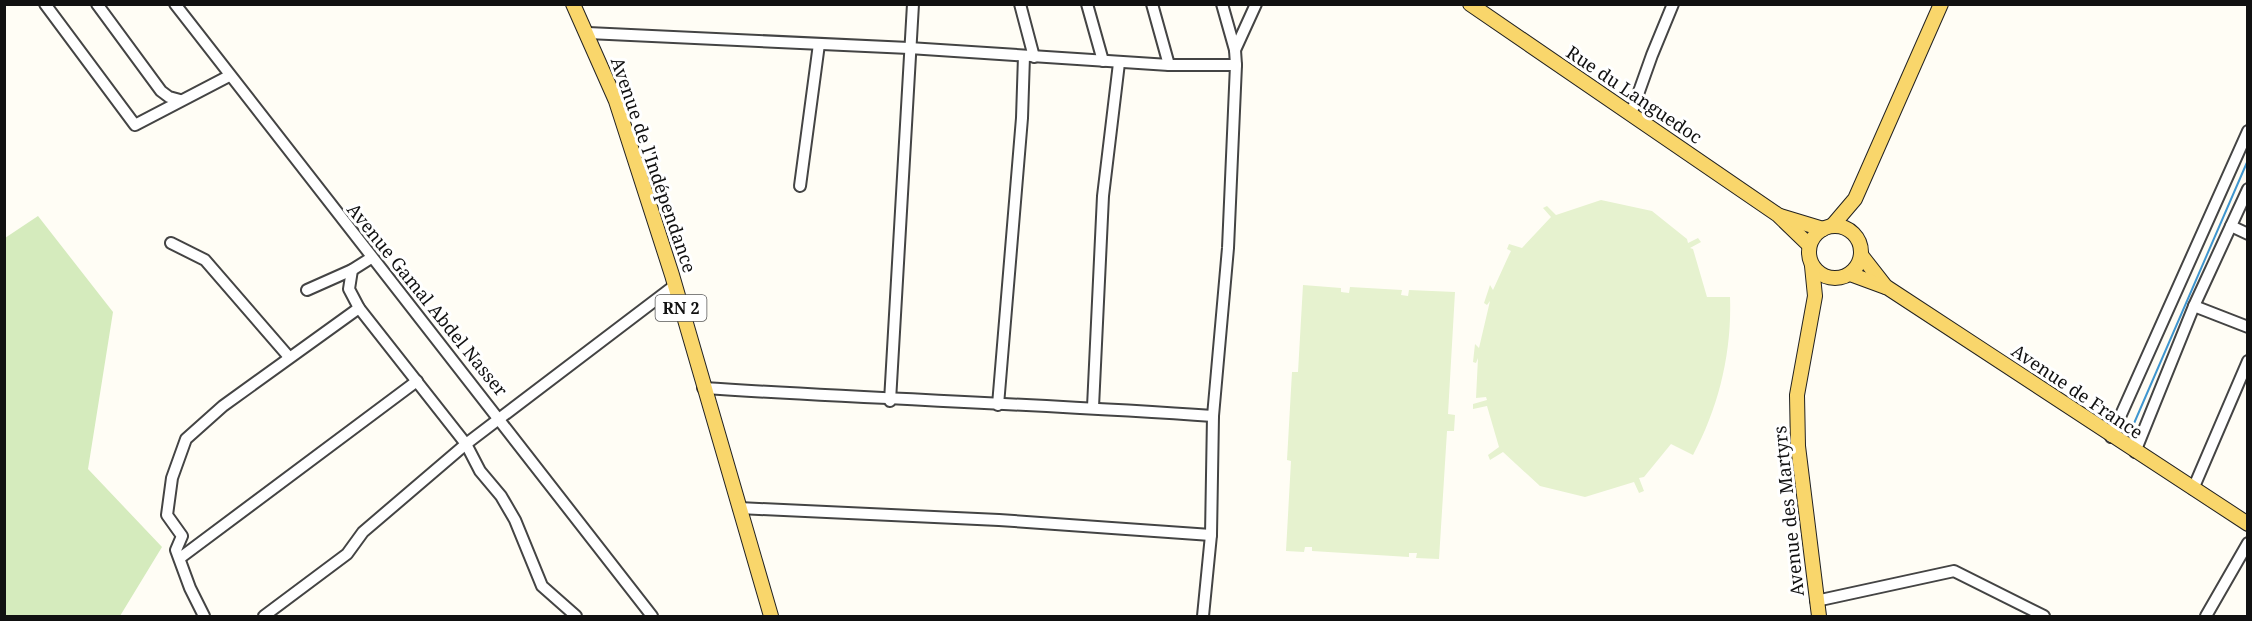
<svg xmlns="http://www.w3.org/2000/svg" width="2252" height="621" font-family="'Noto Serif',serif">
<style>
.green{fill:#d5ebbd}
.pitch{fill:#e6f2cf}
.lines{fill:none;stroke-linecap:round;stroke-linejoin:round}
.stream{stroke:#3f96cf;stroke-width:2}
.minor-casing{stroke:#444;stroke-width:14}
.major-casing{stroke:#222;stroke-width:16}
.minor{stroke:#fff;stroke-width:10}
.major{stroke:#f9d66b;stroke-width:14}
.labels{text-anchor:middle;stroke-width:6;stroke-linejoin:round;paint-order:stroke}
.shield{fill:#fff;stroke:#585858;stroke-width:1.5}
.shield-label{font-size:16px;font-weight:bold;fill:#111}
.street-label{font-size:18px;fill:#111;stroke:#fff}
</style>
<rect width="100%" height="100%" fill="#fffdf5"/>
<path class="green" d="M38,216l75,96 -25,157 74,78 -42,69h-115v-378z"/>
<g class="pitch">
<path d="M1601,200l51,11 35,28 1,4 10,-5 3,4 -11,6 3,1 14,48h23c2,55 -11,110 -37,158l-22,-11 -27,33 -5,1 5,13 -5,2 -5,-11 -49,15 -45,-11 -37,-34 -13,8 -2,-5 11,-8 -12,-41 -14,3v-5l14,-4 -1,-3 -10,1 2,-40 -2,5 -3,-1 2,-18 4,4 11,-47 -3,4 -3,-2 6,-18 3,5 16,-35 2,-4 -4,-2 2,-5 13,4 29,-31 -8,-9 4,-2 9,9z"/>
<path d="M1303,285l38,3v4l8,1 1,-6 52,3 -1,5 7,1 1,-6 46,2 -7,122 7,1 -1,16h-7l-8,128 -23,-1 1,-5h-8v4l-97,-6v-4h-7l-1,5 -18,-1 5,-90 -4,-1 5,-88h6z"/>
</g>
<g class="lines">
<path class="stream" d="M2132,428l116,-268"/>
<g class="minor-casing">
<g id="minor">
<path d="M45,4l90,121 94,-49"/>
<path d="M97,4l64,87 8,6 11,3"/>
<path d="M175,4l477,612"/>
<path d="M1020,4l14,53"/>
<path d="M1087,4l16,57"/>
<path d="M1152,4l17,61"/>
<path d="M588,33l321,15 260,17h67"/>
<path d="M1235,50l21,-46"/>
<path d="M1631,114l21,-59 21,-51"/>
<path d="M800,186l19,-142"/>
<path d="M2231,226l17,8"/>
<path d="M171,243l34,17 84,97"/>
<path d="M352,270l-3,19 10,19 107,136 14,27 21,25 14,24 27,66 34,30"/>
<path d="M307,290l45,-20 19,-12"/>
<path d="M2194,306l54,21"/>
<path d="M703,388c170,11 340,16 510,28"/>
<path d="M890,401l23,-397"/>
<path d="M998,405l24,-287 2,-62"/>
<path d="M1093,407l10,-211 16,-133"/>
<path d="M2111,437l137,-306"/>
<path d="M2135,452l59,-146 54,-117"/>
<path d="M2193,489l55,-128"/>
<path d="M739,508l260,12 212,15"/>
<path d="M180,558l237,-177"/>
<path d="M1816,601l138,-30 90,45"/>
<path d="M204,616l-14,-28 -14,-38 6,-14 -15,-21 5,-37 14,-39 37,-33 136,-98"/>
<path d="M264,616l83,-62 16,-22 103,-88 208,-158"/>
<path d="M1203,616l8,-81 2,-119 15,-168 8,-183 -1,-15 -13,-46"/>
<path d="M2206,616l42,-73"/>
</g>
</g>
<g class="major-casing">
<g id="major">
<path d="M573,4l43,97 56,174 99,341"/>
<path d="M1470,4l308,211 31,30"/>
<path d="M1780,216l43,13"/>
<circle cx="1835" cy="252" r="26"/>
<path d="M1832,226l23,-27 86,-195"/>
<path d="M1861,255l25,32"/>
<path d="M1812,266l3,30 -18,99 1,51 21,170"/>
<path d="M1850,274l38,14 360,236"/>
</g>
</g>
<use href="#minor" class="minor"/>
<use href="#major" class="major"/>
</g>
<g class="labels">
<rect class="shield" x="655.5" y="295" width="51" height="26" rx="4.5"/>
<g class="shield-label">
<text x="681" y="314">RN 2</text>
</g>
<g class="street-label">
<text transform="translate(1634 95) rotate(34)" y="6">Rue du Languedoc</text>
<text transform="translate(653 165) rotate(71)" y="6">Avenue de l'Indépendance</text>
<text transform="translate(427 300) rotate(51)" y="6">Avenue Gamal Abdel Nasser</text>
<text transform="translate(2077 392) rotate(34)" y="6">Avenue de France</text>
<text transform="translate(1789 511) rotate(-96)" y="6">Avenue des Martyrs</text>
</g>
</g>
<rect width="2252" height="621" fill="none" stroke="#111111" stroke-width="12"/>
</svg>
